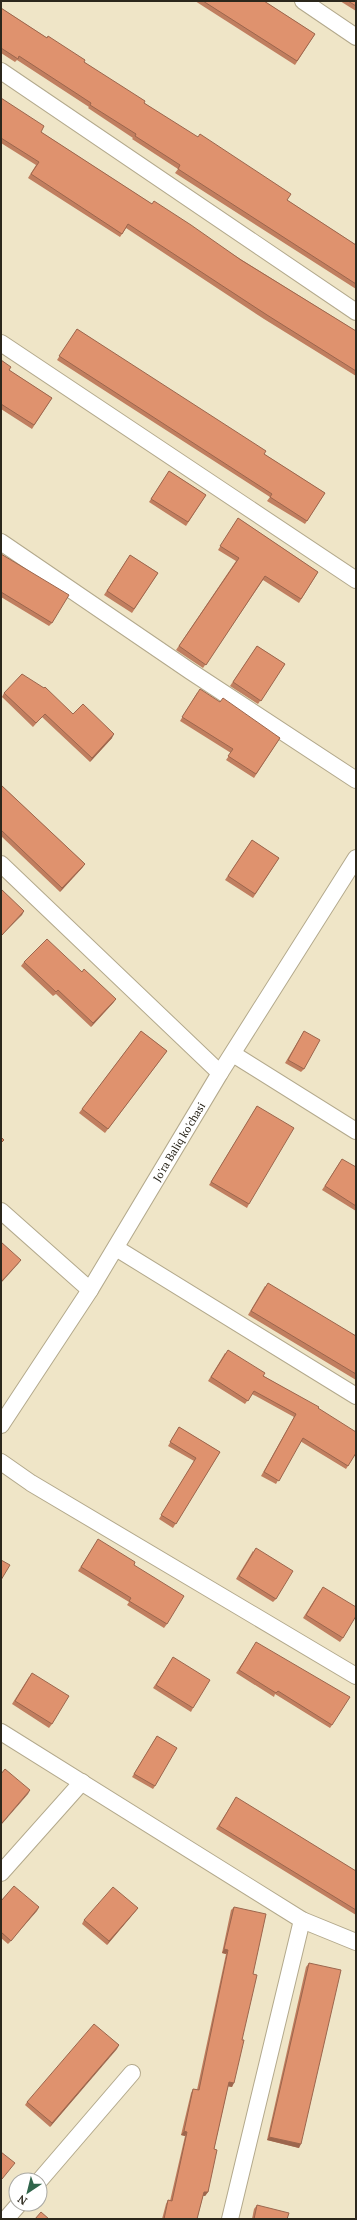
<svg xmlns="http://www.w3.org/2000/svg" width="357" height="2220" font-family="'PT Serif',serif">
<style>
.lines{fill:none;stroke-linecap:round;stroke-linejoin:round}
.street-casing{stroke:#b3a98c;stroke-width:18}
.street{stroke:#fff;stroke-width:16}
.wall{fill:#c07e5f}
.shaded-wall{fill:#9c664d}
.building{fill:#df926e;stroke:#9c664d}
.labels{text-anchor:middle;stroke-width:3;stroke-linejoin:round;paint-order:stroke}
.street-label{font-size:11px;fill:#2b271c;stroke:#fff}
</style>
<rect width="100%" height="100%" fill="#efe5c7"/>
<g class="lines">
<g class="street-casing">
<g id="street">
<path d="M303,1l53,36"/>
<path d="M1,71l355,241"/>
<path d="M1,343l355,237"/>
<path d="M1,542l189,129 166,109"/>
<path d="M1,864l219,209"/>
<path d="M233,1054l123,77"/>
<path d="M1,1211l89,79"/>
<path d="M116,1248l240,148"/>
<path d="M1,1425l89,-135 130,-217 136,-215"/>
<path d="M1,1462l30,21 325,193"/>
<path d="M1,1732l301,188 54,22"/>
<path d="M1,1873l81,-91"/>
<path d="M40,2180l92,-107"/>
<path d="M6,2219l13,-15"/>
<path d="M230,2219l72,-299"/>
</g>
</g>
<use href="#street" class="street"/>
</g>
<g class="wall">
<path d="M195,1h69l51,33 -20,31z"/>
<path d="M340,1h16v10z"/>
<path d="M1,8l83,54 203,138 69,45v44l-181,-116 3,-4 -46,-30 1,-1 -45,-30 1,-1 -72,-47 -2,2 -14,-9z"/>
<path d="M1,98l40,34 111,72 204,127v45l-92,-57 -138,-91 -6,9 -92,-59 8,-13 -35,-22z"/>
<path d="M77,329l187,125 61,39 -20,31 -38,-23 3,-4 -213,-137z"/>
<path d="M1,360l8,10 43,28 -20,31 -31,-20z"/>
<path d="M169,471l37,24 -20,31 -37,-24z"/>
<path d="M238,518l80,54 -19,31 -36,-23 -60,88 -27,-18 60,-89 -18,-11z"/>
<path d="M1,554l51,69 -3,3 -48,-29z"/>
<path d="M130,555l28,18 -26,40 -28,-18z"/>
<path d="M257,646l28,18 -27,40 -28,-18z"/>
<path d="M4,693l69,21 39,24 -22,24 -48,-45 -9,10 -31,-30z"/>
<path d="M197,693l23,9 60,36 -26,40 -28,-18 5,-7 -51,-32z"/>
<path d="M1,785l84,79 -3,4 -22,24 -59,-56z"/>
<path d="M252,840l27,18 -26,40 -28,-18z"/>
<path d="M24,962l58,10 34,27 -3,4 -22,24 -35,-33 -3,2 -32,-30z"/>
<path d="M141,1031l26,20 -62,82 -26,-20z"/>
<path d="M304,1031v38l-3,3 -16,-9z"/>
<path d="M257,1106l-8,98 -2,4 -38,-23z"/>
<path d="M340,1162l16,5v44l-34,-21z"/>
<path d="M265,1286l91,50v44l-108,-65z"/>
<path d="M225,1353l93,55 38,45 -10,16 -46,-28 -24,43 -15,-8 33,-59 -42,-23 -7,10 -37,-23z"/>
<path d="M179,1427l41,25 -47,76 -14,-9 35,-58 -26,-15z"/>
<path d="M96,1543l38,22 33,59 -3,4 -37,-23 2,-3 -51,-31z"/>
<path d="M253,1551l23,48 -3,3 -37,-23z"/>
<path d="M320,1591l23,47 -3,4 -37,-24z"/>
<path d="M254,1646l78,79 -2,3 -55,-34 -1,3 -38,-24z"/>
<path d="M171,1661l22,47 -2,4 -38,-24z"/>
<path d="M29,1677l23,47 -3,4 -37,-24z"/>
<path d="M157,1736l-2,50 -2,3 -21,-12z"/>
<path d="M234,1801l122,70v44l-140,-86z"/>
<path d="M1,1901l38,6 -31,37 -7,-6z"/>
<path d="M234,1907l19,67 -21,113 -4,-1 -14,63 -6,43 -3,4h-2l-6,23h-35l4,-15 2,-4 2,1 15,-65 -4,-1 10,-42 2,-4 4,1 29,-136 -4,-1 9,-43z"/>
<path d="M138,1908l-31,37 -25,-21 2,-4z"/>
<path d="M309,1963l-10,185 -32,-8 39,-173z"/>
<path d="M119,2045l-69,82 -25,-22 2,-3z"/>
<path d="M257,2205l30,14h-35l2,-10z"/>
</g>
<g class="shaded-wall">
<path d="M114,734l-2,4 -22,24 2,-4z"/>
<path d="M85,864l-3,4 -22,24 2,-4z"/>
<path d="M24,911l-2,4 -21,21 1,-1z"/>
<path d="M116,999l-3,4 -22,24 2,-4z"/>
<path d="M21,1260l-3,4 -17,19v-1z"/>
<path d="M30,1790l-2,4 -27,31 1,-2z"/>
<path d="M39,1907l-2,4 -29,33 3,-3z"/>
<path d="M138,1908l-3,4 -28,33 2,-4z"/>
<path d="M224,1949l4,1 -2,4 -4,-1z"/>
<path d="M119,2045l-2,4 -67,78 2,-4z"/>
<path d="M229,2082l5,1 -2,4 -6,-1z"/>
<path d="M184,2131l3,1 -2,4 -4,-1z"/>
<path d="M269,2137l32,7 -2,4 -32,-8z"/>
<path d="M204,2192h4l-3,4 -4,-1z"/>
</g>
<g class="building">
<path d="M203,1h61l51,33 -18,27z"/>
<path d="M348,1h8v5z"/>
<path d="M1,8l46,30 1,-2 37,24 -1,2 61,39 -1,2 54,34 2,-3 91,60 -4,6 69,45v39l-178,-115 2,-4 -45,-29 1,-2 -46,-29 1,-2 -72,-47 -1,3 -17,-11z"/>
<path d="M1,98l43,28 -3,6 111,72 2,-3 37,24 50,35 115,71v40l-89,-56 -139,-91 -6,10 -91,-60 8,-12 -38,-24z"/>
<path d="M77,329l189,122 -2,3 61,39 -18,28 -37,-24 2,-3 -213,-138z"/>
<path d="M1,360l10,7 -2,3 43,28 -18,27 -33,-21z"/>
<path d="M169,471l37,24 -18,27 -37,-23z"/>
<path d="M238,518l80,54 -17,27 -36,-23 -59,89 -27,-19 60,-88 -19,-12z"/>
<path d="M1,554l68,41 -17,28 -51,-31z"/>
<path d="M130,555l28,18 -24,36 -27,-18z"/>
<path d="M257,646l28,18 -24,37 -28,-19z"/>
<path d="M22,674l22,14 1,-1 28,27 10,-10 31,30 -22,24 -47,-44 -9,9 -32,-30z"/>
<path d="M200,689l20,13 3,-4 57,40 -24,36 -28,-18 5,-7 -51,-32z"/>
<path d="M1,785l84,79 -23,24 -61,-58z"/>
<path d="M252,840l27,18 -24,36 -27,-18z"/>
<path d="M1,889l23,22 -22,24 -1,-1z"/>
<path d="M47,939l35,33 2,-3 32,30 -23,24 -35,-33 -2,2 -32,-30z"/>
<path d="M141,1031l26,20 -59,78 -26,-20z"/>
<path d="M304,1031l16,9 -16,29 -16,-9z"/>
<path d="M257,1106l37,22 -45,76 -38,-22z"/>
<path d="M1,1137l3,3 -3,3z"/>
<path d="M342,1159l14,8v39l-31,-20z"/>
<path d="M1,1242l20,18 -20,22z"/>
<path d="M268,1283l88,53v38l-105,-63z"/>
<path d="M228,1350l37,23 -2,3 56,31 -1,1 38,24v21l-8,13 -45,-28 -24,43 -15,-9 32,-58 -42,-23 -6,10 -37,-24z"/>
<path d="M179,1427l41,25 -44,72 -15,-9 35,-57 -26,-16z"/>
<path d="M98,1539l37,23 -1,3 50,31 -17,28 -38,-23 2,-3 -50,-31z"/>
<path d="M256,1548l37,23 -17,28 -37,-23z"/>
<path d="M1,1560l9,5 -9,15z"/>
<path d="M323,1587l33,20v9l-13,22 -37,-23z"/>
<path d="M256,1642l94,55 -18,28 -54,-34 -2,2 -37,-23z"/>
<path d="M173,1657l37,23 -17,28 -37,-23z"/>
<path d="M32,1673l37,23 -17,28 -37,-23z"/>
<path d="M157,1736l20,12 -22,38 -21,-12z"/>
<path d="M5,1769l25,21 -28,33 -1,-1v-48z"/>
<path d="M236,1797l120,74v39l-137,-84z"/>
<path d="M14,1886l25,21 -28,34 -10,-9v-31z"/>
<path d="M113,1887l25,21 -29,33 -25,-21z"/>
<path d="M234,1907l32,7 -13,60 4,1 -15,65h2l-10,43 -5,-1 -15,67 3,1 -9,42h-4l-7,27h-33l4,-19 4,1 15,-69 -3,-1 9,-42 6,1 29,-140 -4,-1z"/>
<path d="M309,1963l32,7 -40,174 -32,-7z"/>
<path d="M94,2024l25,21 -67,78 -25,-21z"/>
<path d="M1,2152l14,11 -13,16h-1z"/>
<path d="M257,2205l32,8 -2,6h-33z"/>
<path d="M41,2212l8,7h-14z"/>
</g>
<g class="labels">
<g class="street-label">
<text transform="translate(179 1142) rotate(-59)" y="4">Jo'ra Baliq ko'chasi</text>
</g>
</g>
<rect width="357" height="2220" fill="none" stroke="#2b271c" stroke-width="4"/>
<g transform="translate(28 2192) rotate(215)"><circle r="19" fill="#ffffff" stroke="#aaa9a4"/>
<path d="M0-3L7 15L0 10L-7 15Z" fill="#30654b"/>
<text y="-6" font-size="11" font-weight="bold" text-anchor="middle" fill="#2b271c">N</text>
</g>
</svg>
